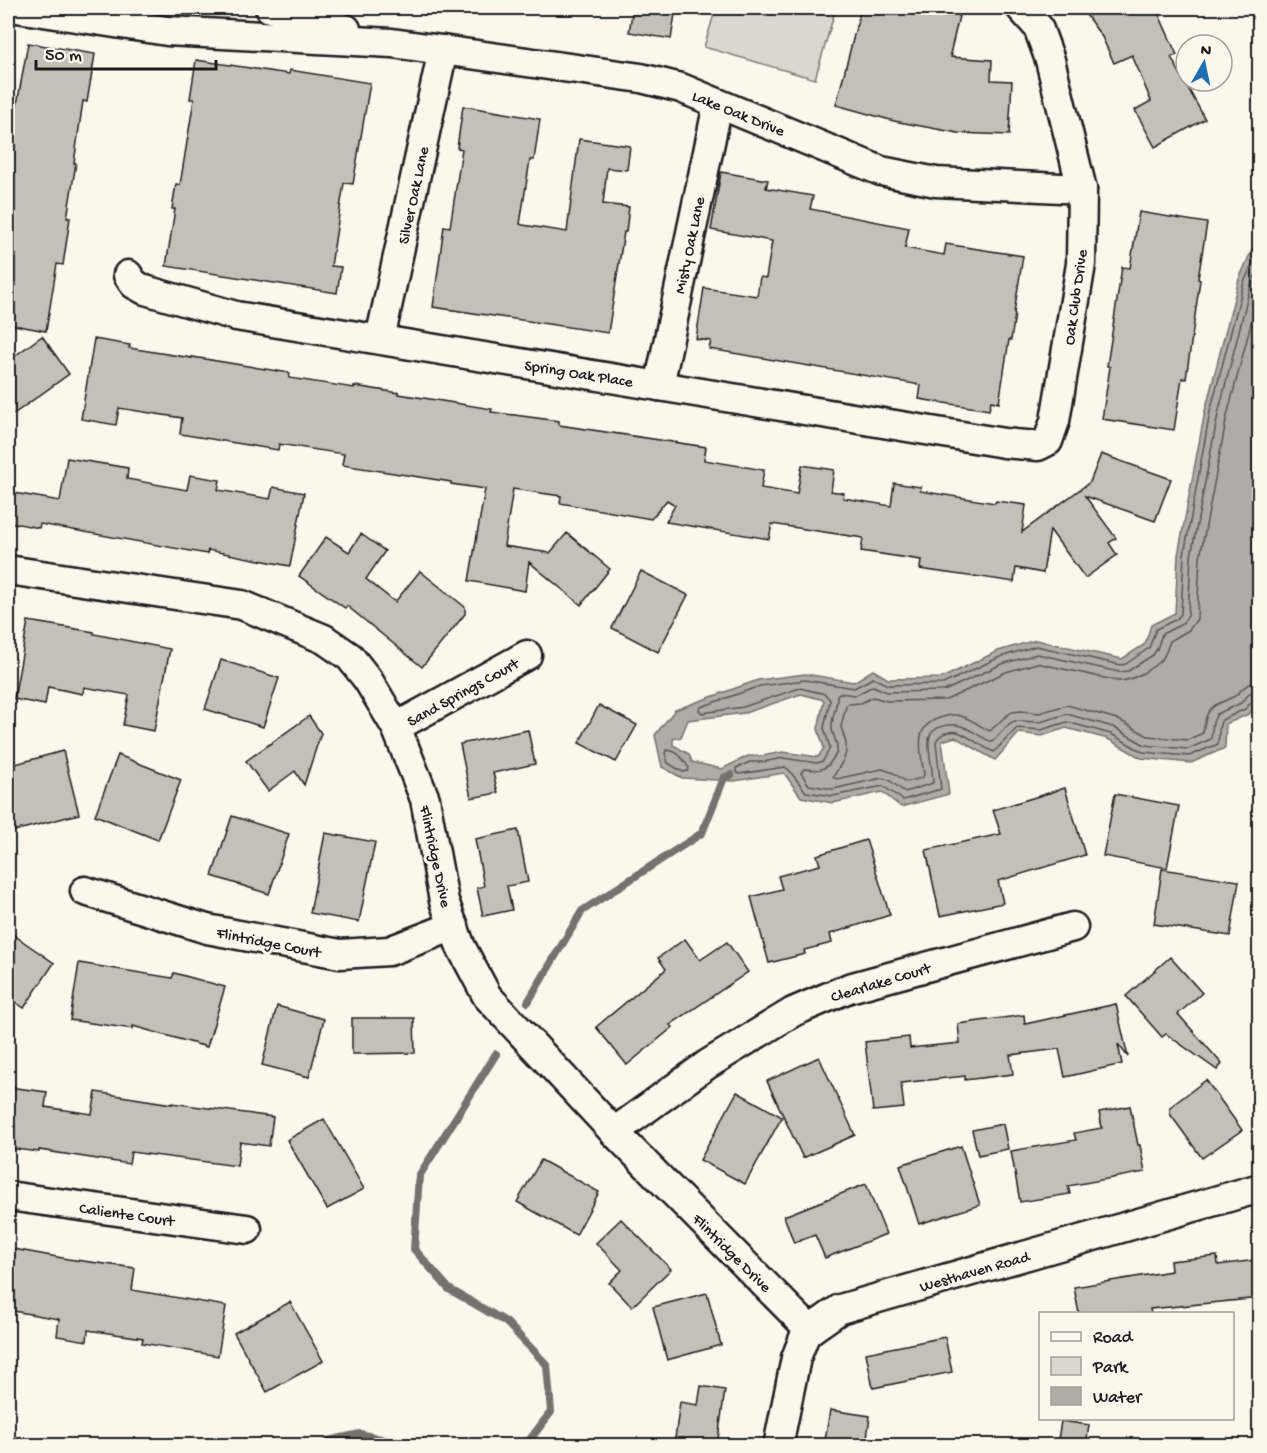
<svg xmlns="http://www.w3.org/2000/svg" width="1267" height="1453" font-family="'Gochi Hand',sans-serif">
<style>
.green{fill:#dad7ce;stroke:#7b7a75;stroke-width:1.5}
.water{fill:#afaca5;stroke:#74726e;stroke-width:1.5;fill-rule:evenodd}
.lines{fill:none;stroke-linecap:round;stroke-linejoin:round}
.shore{stroke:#575653;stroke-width:1.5}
.stream{stroke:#74726e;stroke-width:8}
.building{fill:#c3c0b8;stroke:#1c1c1c;stroke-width:1.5}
.minor-casing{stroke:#1c1c1c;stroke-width:33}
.minor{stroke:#fbf7ec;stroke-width:28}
.labels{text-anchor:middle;stroke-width:6;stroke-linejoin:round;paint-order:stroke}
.street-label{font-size:16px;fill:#1c1c1c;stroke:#fbf7ec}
</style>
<rect width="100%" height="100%" fill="#fbf7ec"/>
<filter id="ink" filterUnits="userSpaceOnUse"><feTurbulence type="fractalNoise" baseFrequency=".0167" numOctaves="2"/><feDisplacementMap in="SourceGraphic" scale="12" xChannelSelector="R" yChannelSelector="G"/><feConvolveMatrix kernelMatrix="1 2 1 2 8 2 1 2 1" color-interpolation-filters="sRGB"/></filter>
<g filter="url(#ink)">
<path class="green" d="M716,8h120l-21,71 -111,-32z"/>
<path class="water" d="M1259,234v468l-10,12 -23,10 -1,24 -34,15 -50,-5 -33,-19 -42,-11 -24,8 -23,-3 -24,27 -40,-23 -13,4 7,53 -48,13 -19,-15 -49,11 -32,-6 -17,-24 -50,8 -52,-3 -20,-11 -7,-32 20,-25 83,-30 47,-6 49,8 19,-12 15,9 54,-1 56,-27 38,-11 86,19 23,-15 6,-19 24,-12 3,-58 27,-144 34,-132zM801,694l23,6 -6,29 6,19 -6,9 -35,-5 -21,4h-14l-26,13 -30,-7 -3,-8 -16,-9v-6l8,-2 7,-17 57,-7z"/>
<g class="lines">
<g class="shore">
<path d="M1260,248l-16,34 -34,130 -26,143 -3,59 -4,5 -21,10 -7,19 -23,16 -5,1 -85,-19 -36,11 -57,27 -55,1 -15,-7 -19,10 -49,-8 -45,6 -59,21 -2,3 3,3 41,-6 57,-19 25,6 5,6 -6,28 6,20 -7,13 -6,2 -34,-5 -20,4h-13l-14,6v4l3,2 46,-7 4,3 17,22 27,4 50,-10 20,14 38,-11 -5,-47c3,-8 14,-12 22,-10 11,4 24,15 36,20l23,-24 24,2 26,-8 44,12 32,18 46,4 29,-12 2,-20 2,-4 23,-11 9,-9 6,-1"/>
<path d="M1260,266l-9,18 -33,130 -27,142 -3,60 -6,8 -20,10 -5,15 -4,6 -25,16 -9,1 -82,-18 -35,10 -58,27 -57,1 -14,-6 -17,9 -17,-2 -2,2c1,12 -6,22 -5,33 0,7 5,12 5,19 1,5 -2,9 -5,13 -7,12 -16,10 -28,9l-3,4 8,12 24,4 49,-11 7,2 16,12 28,-9c0,-14 -5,-29 -4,-42 0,-7 5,-12 11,-14 23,-8 32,7 52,15l17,-18 6,-3 25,1 27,-8 46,13 32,18 43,4 23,-10 2,-17 4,-8 24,-11 9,-10 10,-2"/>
<path d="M1260,289l-33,127 -27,141 -3,62 -8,11 -19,11c-2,6 -4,13 -8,18 -9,9 -31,23 -44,22l-81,-18 -31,9 -60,28 -59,1 -14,-4 -12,6 -13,1 -2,2 -5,21 5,16v9l-2,7 -11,18 3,2 46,-10 12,4 12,9 16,-4 2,-3c-3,-25 -13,-50 19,-58 6,-2 12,-3 18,-1 11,3 20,11 29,15l15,-14 7,-5 9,-1 18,2 28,-8 50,14 31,17 39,4 16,-7c2,-15 3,-25 19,-31 4,-2 9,-4 13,-6 10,-8 9,-13 25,-14"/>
<path d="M666,750c14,1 16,9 23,18l-1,3 -5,1 -15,-9 -3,-10z"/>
</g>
<g class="stream">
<path d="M528,1002l54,-91 120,-78 22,-55 7,-3"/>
<path d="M496,1054l-77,122 -5,73 35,40 57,33 41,43 4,47 -26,34"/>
<path d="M325,1446l3,-5 32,-7 48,12"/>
</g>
</g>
<g class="building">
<path d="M633,8h43l-5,31 -42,-7z"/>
<path d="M861,8h100l-11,46h2l-1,3 41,3 -1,20 21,1 -3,54 -51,-2 -64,-12 -58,-16z"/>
<path d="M1081,8h75l21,47 -6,2 34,62 -50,28 -20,-37 16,-9 -19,-46 -18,8 -12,-26z"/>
<path d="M28,43l67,11 -8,48 -4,-1 -9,62h2l-9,55h3l-7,47 -6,-1 -11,67 -38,-7v-131l7,-48 -5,-1z"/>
<path d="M196,60l93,14 1,-4 80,13 -17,101 -9,-1 -13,83 10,1 -4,26 -171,-27 9,-57h-3l4,-25 4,1 14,-86h-4z"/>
<path d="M463,106l77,13 -6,41h-4l-10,64 3,1 44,7 12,-93 51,7 -3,24 -20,-2 -4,36 26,3 -3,25h-2l-16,101 -175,-26 11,-81 6,1 12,-78 -5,-1z"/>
<path d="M721,172l47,8 -2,8 47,8 -3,13 99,19 -4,20 39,7 2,-11 77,12 -9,57 1,1 -4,26h-2l-10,63 -8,-2 -2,9 -70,-11 2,-14 -212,-36 2,-8 -15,-2 8,-51 53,8 3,-19 6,1 6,-37 -61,-11z"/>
<path d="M1139,212l68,11 -9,56 2,1 -14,99 -4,-1 -8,52 -72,-11 8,-52 -3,-1 15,-99 8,1z"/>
<path d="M42,336l27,38 -61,44v-57z"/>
<path d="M94,339l36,6 -1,3 63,10v-1l98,16 -1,5 65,10v-2l45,7v1l93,15 -1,3 68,9v4l147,22 -2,13 60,10 -3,18 36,6 5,-29 32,5 -3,21 13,2 -1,5 48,8 3,-23 27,4 -1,4 75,12 1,-2 30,4 -4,27 68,-50 11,-28 70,25 -16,42 -70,-25 31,42 -7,5 8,12 -32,23 -35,-48 -7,43 -27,-5 -2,14 -39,-6v1l-55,-8 1,-9 -60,-9 2,-13 -91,-14 -3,15 -103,-17 9,-17 -8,-5 -16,19 -91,-16 1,-7 -48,-7 -9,57 46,7 17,-20 43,36 -29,36 -52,-43 -4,29 -56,-10 16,-92 -34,-5v-2l-109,-17 2,-11 -65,-10 -1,6 -98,-16 2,-16 -63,-10 -3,17 -35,-6z"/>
<path d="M67,458l61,10 -1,11 60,11 3,-15 30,5 -2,10 52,9 3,-12 31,6 -14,73 -82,-16 -1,4 -167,-30 -1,4 -31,-6v-30l52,9z"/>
<path d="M361,534l24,17 -19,28 29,23 25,-31 45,36v7l-43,53 -75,-61 -2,2 -46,-32 27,-39 23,15z"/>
<path d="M641,571l47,24 -30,57 -46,-24z"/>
<path d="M28,621l66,11v2l76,15 -16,82 -31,-6 6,-30 -45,-8 -1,7 -35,-7 -3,18 -31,-6z"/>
<path d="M221,660l58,18 -16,49 -58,-18z"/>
<path d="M599,705l38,20 -21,37 -37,-19z"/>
<path d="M309,716l12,17 -17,52 -9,-14 -27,20 -22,-30z"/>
<path d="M528,730l7,34 -42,9 5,20 -27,5 -11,-54z"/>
<path d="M63,751l16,63 -65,17 -6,-23v-42z"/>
<path d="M118,755l63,25 -23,60 -63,-25z"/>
<path d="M1065,788l20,67 -87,26 5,22 -63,13 -14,-66 75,-16 -8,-24z"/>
<path d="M1115,794l64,12 -12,62 -64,-12z"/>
<path d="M232,816l57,18 -20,60 -57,-18z"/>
<path d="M518,830l10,52 -21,4 5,24 -29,6 -6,-28 7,-2 -9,-47z"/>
<path d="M325,833l50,9 -16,80 -49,-9z"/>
<path d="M866,840l24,75 -60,19 2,9 -28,7 1,4 -36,9 -18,-66 31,-8 -4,-13 42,-11 -3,-10z"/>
<path d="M1162,869l77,12 -9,55 -76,-12z"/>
<path d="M8,931l46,32 -30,45 -16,-11z"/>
<path d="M685,939l15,21 27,-18 21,30 -78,53 3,2 -46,38 -31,-38 70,-58 -8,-11z"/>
<path d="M1170,957l32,36 -24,21 44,50 -5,6 -51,-36 -4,3 -36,-41z"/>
<path d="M79,963l93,15 2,-5 51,14 -18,60 -74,-21v3l-63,-9z"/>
<path d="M1116,1004l12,53 -10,-13 4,20 -57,13 -6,-28 -49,6 3,19 -48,6v-4l-64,7 3,25 -31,3 -8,-69 44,-5 1,11 50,-5 -2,-19 66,-9 1,9z"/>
<path d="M277,1006l47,13 -15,58 -47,-12z"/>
<path d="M352,1018h62l1,35 -63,1z"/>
<path d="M819,1057l36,78 -52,23 -36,-77z"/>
<path d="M1206,1080l36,50 -40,28 -32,-44v-7z"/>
<path d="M8,1087l39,5 -2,15 47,7 4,-22 76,12v-1l101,14 -4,29 -29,-4 -3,24 -106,-14 -2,12 -90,-14v2l-31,-4z"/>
<path d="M737,1092l45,25 -37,67 -45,-24z"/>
<path d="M1130,1106l8,39h2l5,27 -77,14 2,8 -50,8 -9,-51 65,-11 -2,-7 28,-5 -3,-16z"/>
<path d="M324,1119l40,70 -37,20 -40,-69z"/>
<path d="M1003,1124l5,25 -30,6 -6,-25z"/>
<path d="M961,1146l19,59 -61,19 -19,-59z"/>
<path d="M541,1160l58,32 -23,43 -59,-33z"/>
<path d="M866,1184l20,50 -61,24 -10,-23 -21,8 -10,-27z"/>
<path d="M621,1219l50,50 -39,38 -23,-24 13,-13 -26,-27z"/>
<path d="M8,1248l60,11 67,9 -3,22 94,16 -8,50 -76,-13 1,-5 -55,-8 -1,11 -30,-5 2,-17 -51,-9z"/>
<path d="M1217,1256l1,9 38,-5 4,38 -110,11 1,5h-72l-5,-27 97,-16 -1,-10z"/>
<path d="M707,1293l14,52 -54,15 -14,-53z"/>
<path d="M290,1302l33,59 -56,31 -33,-59z"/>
<path d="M945,1337l7,35 -79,16 -7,-35z"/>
<path d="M701,1386l24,4 -8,56h-43l6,-44 18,3z"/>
<path d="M830,1410l40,6 -4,30h-42z"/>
<path d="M1061,1421l28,4 -3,21h-29z"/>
</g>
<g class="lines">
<g class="minor-casing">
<g id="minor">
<path d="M17,8l150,23 225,12 249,35 40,10 200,83 55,11 146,7"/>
<path d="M270,8l76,21"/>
<path d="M128,275l6,9 11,6 91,26 768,127 34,3 10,-5 7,-20 26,-157 1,-75 -32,-129 -12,-33 -17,-19"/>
<path d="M380,339l63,-289"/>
<path d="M659,386l59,-282"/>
<path d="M8,570l234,35 82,34 26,18 18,23 28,47 29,72 19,102 17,46 26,49 127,136 196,198"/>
<path d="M396,727l131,-72"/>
<path d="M85,891l122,38 133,25 49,-3 65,-25"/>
<path d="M614,1132l94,-68 85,-52 56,-24 224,-61"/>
<path d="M8,1196l239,33"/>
<path d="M778,1446l18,-88 9,-23 5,-5 30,-21 420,-121"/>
</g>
</g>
<use href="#minor" class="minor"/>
</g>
</g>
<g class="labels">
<g class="street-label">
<text transform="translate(739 112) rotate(22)" y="6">Lake Oak Drive</text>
<text transform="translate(412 195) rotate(-78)" y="6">Silver Oak Lane</text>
<text transform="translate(688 245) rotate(-78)" y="6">Misty Oak Lane</text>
<text transform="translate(1074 297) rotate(-82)" y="6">Oak Club Drive</text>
<text transform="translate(579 372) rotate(9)" y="6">Spring Oak Place</text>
<text transform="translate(462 691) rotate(-29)" y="6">Sand Springs Court</text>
<text transform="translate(437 856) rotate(78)" y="6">Flintridge Drive</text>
<text transform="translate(269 941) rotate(11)" y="6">Flintridge Court</text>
<text transform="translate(880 981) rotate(-17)" y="6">Clearlake Court</text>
<text transform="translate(127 1213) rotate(8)" y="6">Caliente Court</text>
<text transform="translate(733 1252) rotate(45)" y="6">Flintridge Drive</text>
<text transform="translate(974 1270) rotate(-16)" y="6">Westhaven Road</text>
</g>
</g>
<rect width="1267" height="1453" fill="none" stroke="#fbf7ec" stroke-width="30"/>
<rect x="15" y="15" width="1237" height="1423" fill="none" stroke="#1c1c1c" stroke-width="2" filter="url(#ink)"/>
<rect x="1039" y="1312" width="195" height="108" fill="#fbf7ec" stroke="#a29f99" stroke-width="1.5"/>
<rect x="1051" y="1332" width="30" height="9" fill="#fbf7ec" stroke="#a29f99" stroke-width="1.5"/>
<text x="1093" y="1342" font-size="18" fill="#1c1c1c">Road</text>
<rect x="1051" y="1357" width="30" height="18" fill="#dad7ce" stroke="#a29f99" stroke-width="1.5"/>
<text x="1093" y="1372" font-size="18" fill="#1c1c1c">Park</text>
<rect x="1051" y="1387" width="30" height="18" fill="#afaca5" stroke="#a29f99" stroke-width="1.5"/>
<text x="1093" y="1402" font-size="18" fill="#1c1c1c">Water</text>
<g transform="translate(1204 63) rotate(9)"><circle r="28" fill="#fbf7ec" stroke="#a29f99" stroke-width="1.5"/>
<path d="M0-4.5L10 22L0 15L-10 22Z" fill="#1f6fb2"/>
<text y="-9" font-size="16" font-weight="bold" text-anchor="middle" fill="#1c1c1c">N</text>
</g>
<path d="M36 60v9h180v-9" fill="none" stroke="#1c1c1c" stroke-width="3"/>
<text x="45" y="60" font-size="18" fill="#1c1c1c" stroke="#fbf7ec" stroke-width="4.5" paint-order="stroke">50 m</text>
</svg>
